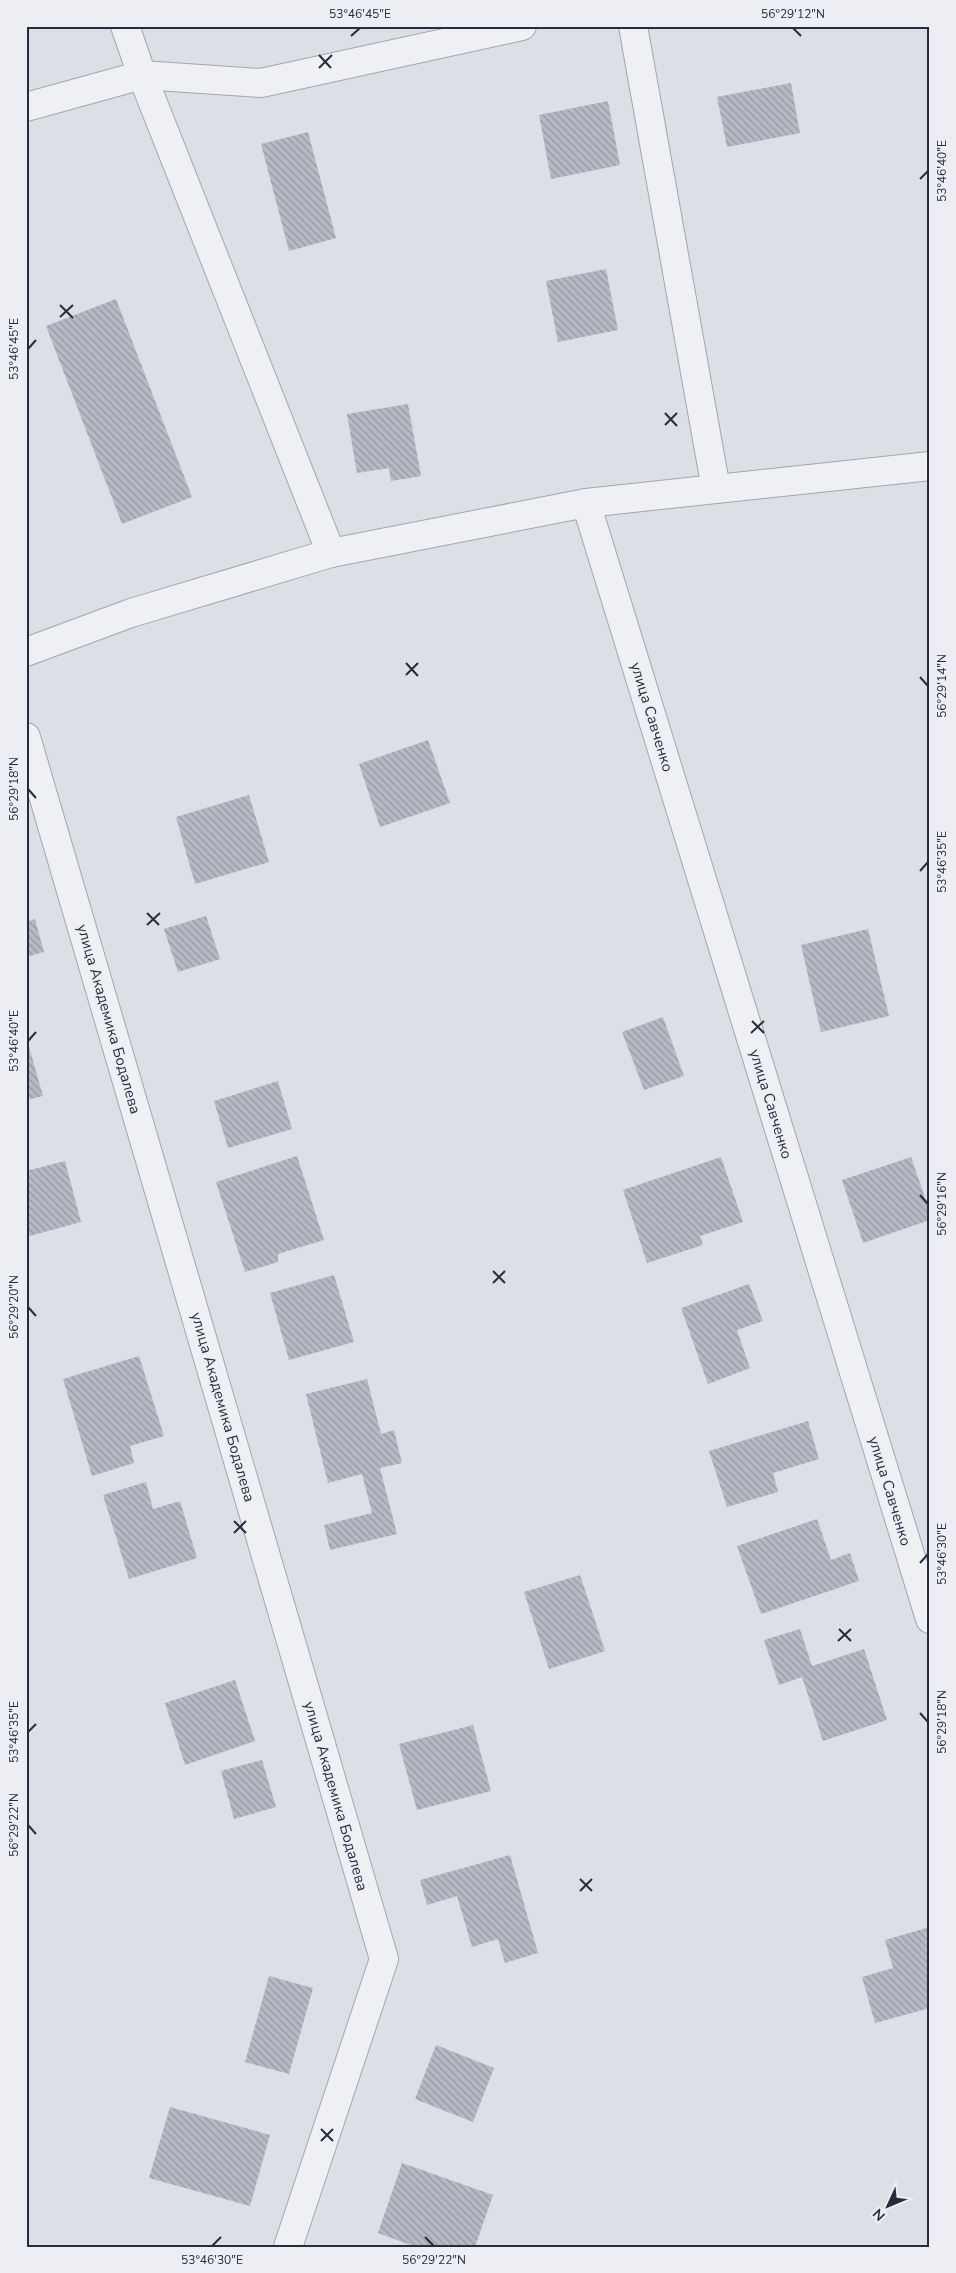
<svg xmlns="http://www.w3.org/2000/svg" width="956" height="2273" font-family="'Nunito Sans',sans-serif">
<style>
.building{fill:url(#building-back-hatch)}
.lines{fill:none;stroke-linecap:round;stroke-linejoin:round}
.minor-casing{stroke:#a3a5af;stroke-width:30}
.minor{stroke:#eff0f4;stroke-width:28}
.ticks{fill:none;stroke:#272b3b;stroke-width:2}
.labels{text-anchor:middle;stroke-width:4;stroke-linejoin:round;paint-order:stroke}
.street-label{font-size:15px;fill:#272b3b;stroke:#eceef4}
.neatline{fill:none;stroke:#272b3b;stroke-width:2}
.ticks-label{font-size:12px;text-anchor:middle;fill:#272b3b}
</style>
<defs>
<pattern id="building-back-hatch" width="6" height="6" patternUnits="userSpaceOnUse" patternTransform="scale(1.25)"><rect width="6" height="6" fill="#b7bac5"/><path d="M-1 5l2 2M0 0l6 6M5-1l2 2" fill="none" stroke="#9597a1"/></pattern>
</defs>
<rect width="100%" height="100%" fill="#dddfe6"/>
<g class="building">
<path d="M791,83l9,50 -73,14 -10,-50z"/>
<path d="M608,101l12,64 -69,14 -12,-64z"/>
<path d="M308,132l28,106 -47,13 -28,-107z"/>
<path d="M606,269l12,61 -60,12 -12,-61z"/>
<path d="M116,299l76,198 -70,27 -76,-198z"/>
<path d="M408,404l13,72 -30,5 -2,-13 -32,5 -10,-59z"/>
<path d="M428,740l22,63 -70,24 -21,-63z"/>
<path d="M249,795l20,67 -74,22 -19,-67z"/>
<path d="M206,916l14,43 -42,13 -14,-43z"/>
<path d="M35,919l9,33 -18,5v-35z"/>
<path d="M868,929l21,87 -68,16 -20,-87z"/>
<path d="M663,1017l21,59 -40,14 -22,-58z"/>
<path d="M26,1036l17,60 -17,4z"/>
<path d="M278,1081l14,48 -64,19 -14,-47z"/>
<path d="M297,1156l27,84 -46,14v8l-33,10 -29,-90z"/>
<path d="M721,1157l22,65 -43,14 3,9 -56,18 -24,-73z"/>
<path d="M911,1157l19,55v8l-67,23 -21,-63z"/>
<path d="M65,1161l16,61 -55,15v-66z"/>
<path d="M334,1275l20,67 -65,18 -19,-67z"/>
<path d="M749,1284l14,37 -26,9 13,38 -42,16 -27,-76z"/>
<path d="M139,1356l25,80 -34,10 4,17 -42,13 -29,-97z"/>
<path d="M367,1379l14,55 13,-4 8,33 -22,5 17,66 -67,16 -6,-25 48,-12 -10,-39 -34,9 -22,-89z"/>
<path d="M808,1421l11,38 -46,14 5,19 -51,15 -18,-56z"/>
<path d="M146,1482l7,27 27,-8 17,57 -68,21 -26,-84z"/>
<path d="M817,1519l14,41 19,-7 9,28 -98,33 -24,-68z"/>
<path d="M580,1575l25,76 -56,18 -25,-77z"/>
<path d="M800,1629l12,37 52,-17 23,71 -64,21 -21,-64 -23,8 -15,-45z"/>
<path d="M235,1680l20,61 -70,24 -20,-62z"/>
<path d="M473,1725l18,66 -74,19 -18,-66z"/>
<path d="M262,1760l14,47 -42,12 -13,-48z"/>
<path d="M510,1855l28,98 -33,10 -7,-24 -26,8 -15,-51 -30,9 -7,-25z"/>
<path d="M930,1927v81l-55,15 -13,-46 31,-9 -8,-28z"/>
<path d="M269,1976l44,12 -24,86 -44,-12z"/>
<path d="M436,2045l58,23 -21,54 -58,-23z"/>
<path d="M170,2107l100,28 -20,71 -101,-28z"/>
<path d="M402,2163l91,32 -18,52h-59l-38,-14z"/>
</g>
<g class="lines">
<g class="minor-casing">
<g id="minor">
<path d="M125,26l17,49 189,478"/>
<path d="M633,26l83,463"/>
<path d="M26,107l116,-32 119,8 261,-57"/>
<path d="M586,503l344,1116"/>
<path d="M26,652l105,-39 200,-60 255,-50 344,-37"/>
<path d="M26,737l358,1222 -96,288"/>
</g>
</g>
<use href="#minor" class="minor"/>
</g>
<path class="ticks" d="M793,28l8,8M351,36l9,-8M319,55l12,13M319,68l13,-13M920,179l8,-8M60,305l13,13M60,317l13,-12M28,349l8,-9M665,413l12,13M665,425l12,-12M406,663l12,13M406,675l12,-12M920,677l8,9M28,789l8,9M920,871l8,-9M147,913l12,12M147,925l13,-12M752,1021l12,12M751,1033l13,-12M28,1041l8,-9M920,1195l8,9M493,1271l12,12M493,1283l12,-12M28,1307l8,9M234,1521l12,12M234,1533l12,-12M920,1563l8,-9M839,1629l12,12M838,1641l13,-12M920,1713l8,9M28,1732l8,-8M28,1825l8,9M580,1879l12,12M580,1891l12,-12M321,2129l12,12M321,2141l12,-12M425,2237l9,9M212,2246l9,-9"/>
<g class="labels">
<g class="street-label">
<text transform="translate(652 717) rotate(73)" y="5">улица Савченко</text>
<text transform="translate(109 1019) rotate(74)" y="5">улица Академика Бодалева</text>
<text transform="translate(771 1104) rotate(73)" y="5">улица Савченко</text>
<text transform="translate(223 1407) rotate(74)" y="5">улица Академика Бодалева</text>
<text transform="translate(890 1491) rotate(73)" y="5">улица Савченко</text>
<text transform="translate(336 1796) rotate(74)" y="5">улица Академика Бодалева</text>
</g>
</g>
<rect width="956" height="2273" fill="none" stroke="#eceef4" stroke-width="55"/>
<g transform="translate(888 2206) rotate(226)" stroke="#eceef4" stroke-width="4" paint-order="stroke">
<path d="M0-4L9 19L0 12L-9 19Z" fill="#272b3b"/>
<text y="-8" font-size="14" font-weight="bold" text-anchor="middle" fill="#272b3b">N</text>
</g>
<rect x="28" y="28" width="900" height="2218" class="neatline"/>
<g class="ticks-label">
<text x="360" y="18">53°46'45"E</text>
<text x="793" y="18">56°29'12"N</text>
<text transform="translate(942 171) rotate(-90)" y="4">53°46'40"E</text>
<text transform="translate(14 349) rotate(-90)" y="4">53°46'45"E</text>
<text transform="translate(942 686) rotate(-90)" y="4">56°29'14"N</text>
<text transform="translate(14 789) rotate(-90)" y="4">56°29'18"N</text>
<text transform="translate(942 862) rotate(-90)" y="4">53°46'35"E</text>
<text transform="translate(14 1041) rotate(-90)" y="4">53°46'40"E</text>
<text transform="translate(942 1204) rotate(-90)" y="4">56°29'16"N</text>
<text transform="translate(14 1307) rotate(-90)" y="4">56°29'20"N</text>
<text transform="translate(942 1554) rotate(-90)" y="4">53°46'30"E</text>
<text transform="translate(942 1722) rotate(-90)" y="4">56°29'18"N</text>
<text transform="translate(14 1732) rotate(-90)" y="4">53°46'35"E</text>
<text transform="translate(14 1825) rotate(-90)" y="4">56°29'22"N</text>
<text x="212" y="2264">53°46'30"E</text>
<text x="434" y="2264">56°29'22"N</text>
</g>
</svg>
